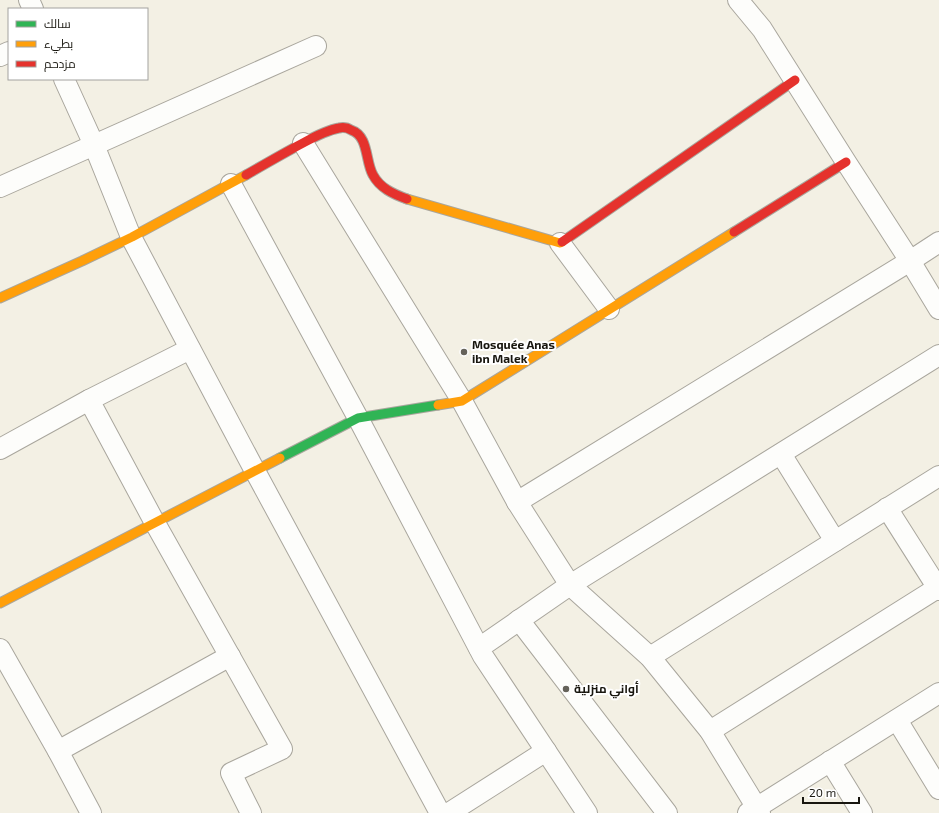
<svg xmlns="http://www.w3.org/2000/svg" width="939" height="813" font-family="'Exo 2',Cairo,sans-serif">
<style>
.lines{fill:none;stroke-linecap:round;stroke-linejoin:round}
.street-casing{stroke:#a9a69d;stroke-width:22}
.fast-casing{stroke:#a9a69d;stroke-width:11}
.slow-casing{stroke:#a9a69d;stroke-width:11}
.jam-casing{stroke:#a9a69d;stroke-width:11}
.street{stroke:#fdfdfb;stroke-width:20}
.fast{stroke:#30b455;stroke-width:9}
.slow{stroke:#ff9f0a;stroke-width:9}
.jam{stroke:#e5322d;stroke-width:9}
.poi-dot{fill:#65625a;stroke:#fff;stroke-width:1.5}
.labels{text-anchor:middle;stroke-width:4;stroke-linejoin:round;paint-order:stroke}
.poi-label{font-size:12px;font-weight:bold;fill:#18160f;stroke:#fff;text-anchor:start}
</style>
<rect width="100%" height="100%" fill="#f3f0e4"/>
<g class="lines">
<g class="street-casing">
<g id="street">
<path d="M29,0l4,9"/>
<path d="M738,0l24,29 84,133 64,99 29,48"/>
<path d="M0,56l9,-4"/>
<path d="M64,79l30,66 37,92 124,234 185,342"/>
<path d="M303,143l159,258 55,101 53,83 80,72 60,74 50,82"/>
<path d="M231,184l127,234 125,238 104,157"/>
<path d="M0,187l316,-141"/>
<path d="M560,243l49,66"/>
<path d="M89,400l66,123 127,226 -51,24 20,40"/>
<path d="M0,449l89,-49 101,-51"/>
<path d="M781,454l54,87"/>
<path d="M517,502l393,-241 29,-19"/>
<path d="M887,508l52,82"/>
<path d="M519,620l148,193"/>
<path d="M479,648l91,-63 369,-230"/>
<path d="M0,649l58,102 33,62"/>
<path d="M650,657l289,-181"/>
<path d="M897,720l42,69"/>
<path d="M710,731l229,-144"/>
<path d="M58,751l172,-95"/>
<path d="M830,761l32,52"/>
<path d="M449,813l97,-62"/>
<path d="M748,813l191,-120"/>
</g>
</g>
<g class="fast-casing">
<path id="fast" d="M280,458l78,-40 80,-13"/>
</g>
<g class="slow-casing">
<g id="slow">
<path d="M407,199l153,44 2,-1"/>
<path d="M0,298l82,-37 50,-24 114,-62"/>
<path d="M438,405l24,-4 272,-169"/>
<path d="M0,603l280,-145"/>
</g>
</g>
<g class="jam-casing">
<g id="jam">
<path d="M246,175c19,-11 38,-22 57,-32 11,-6 24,-13 36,-15 5,-1 9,0 12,2 18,6 14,31 22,45 7,13 20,19 34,24"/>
<path d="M734,232l112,-70"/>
<path d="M562,242l233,-162"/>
</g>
</g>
<use href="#street" class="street"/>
<use href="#fast" class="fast"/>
<use href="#slow" class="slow"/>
<use href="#jam" class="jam"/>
</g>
<g class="poi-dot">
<circle cx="464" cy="352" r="4"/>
<circle cx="566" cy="689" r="4"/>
</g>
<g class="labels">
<g class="poi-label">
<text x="472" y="349">Mosquée Anas<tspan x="472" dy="14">ibn Malek</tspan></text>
<text x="574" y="693">أواني منزلية</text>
</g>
</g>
<rect x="8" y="8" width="140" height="72" fill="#ffffff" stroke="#a3a29f"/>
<rect x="16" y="21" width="20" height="6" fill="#30b455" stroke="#a3a29f"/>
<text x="44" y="28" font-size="12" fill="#18160f">سالك</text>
<rect x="16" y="41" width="20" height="6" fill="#ff9f0a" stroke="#a3a29f"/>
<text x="44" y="48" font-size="12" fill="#18160f">بطيء</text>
<rect x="16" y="61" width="20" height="6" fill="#e5322d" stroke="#a3a29f"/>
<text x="44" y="68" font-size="12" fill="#18160f">مزدحم</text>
<path d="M803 797v6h56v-6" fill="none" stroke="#18160f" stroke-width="2"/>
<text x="809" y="797" font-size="12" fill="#18160f" stroke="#ffffff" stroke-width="3" paint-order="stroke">20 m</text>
</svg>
